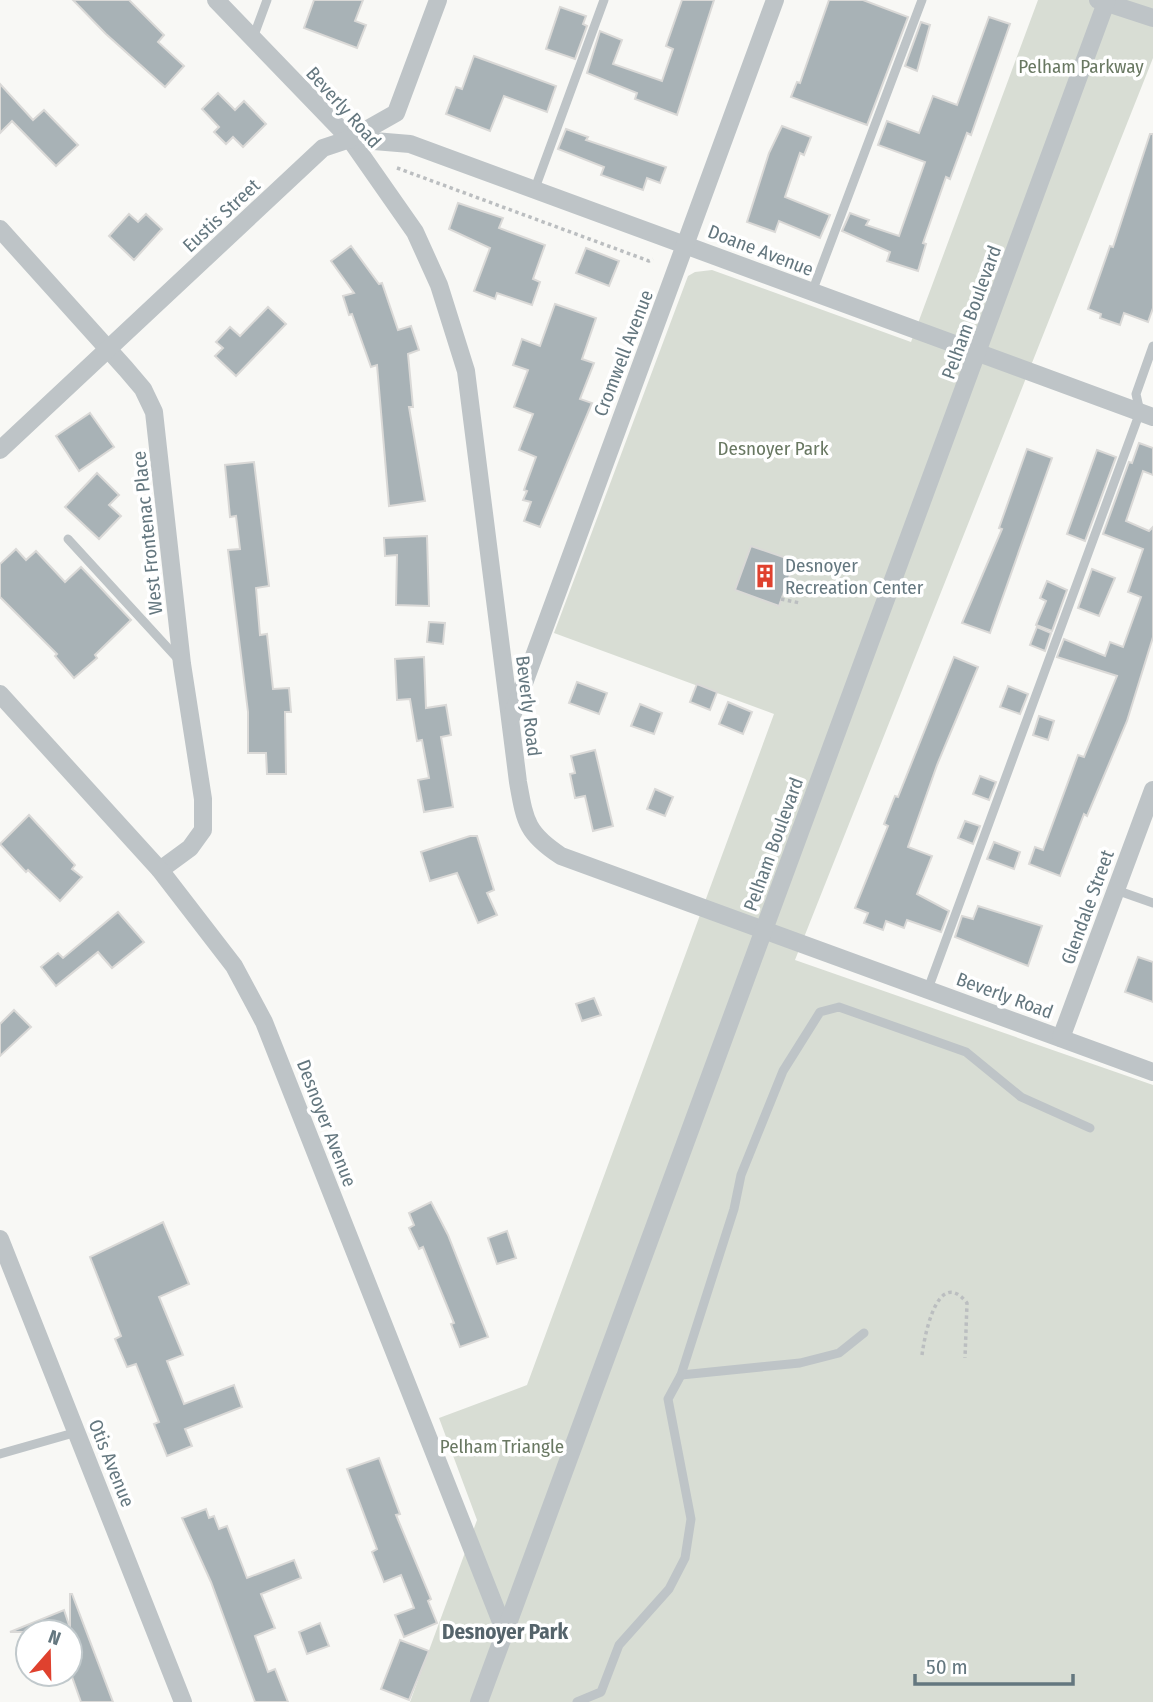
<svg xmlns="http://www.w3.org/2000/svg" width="1153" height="1702" font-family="'Fira Sans Condensed',sans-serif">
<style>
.green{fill:#d8ddd4}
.building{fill:#a8b2b6;stroke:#dad9d7;stroke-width:2}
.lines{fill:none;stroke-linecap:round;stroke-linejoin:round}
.path{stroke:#bbbec0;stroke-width:3.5;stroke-dasharray:3.5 3.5;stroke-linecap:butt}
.service{stroke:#bec4c7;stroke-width:9}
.minor{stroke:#bec4c7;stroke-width:18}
.labels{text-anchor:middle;stroke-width:7;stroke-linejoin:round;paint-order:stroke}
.park-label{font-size:19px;fill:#697862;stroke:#fff}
.street-label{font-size:19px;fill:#64777f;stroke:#fff}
.poi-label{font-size:19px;fill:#64777f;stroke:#fff;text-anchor:start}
.neighbourhood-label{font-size:21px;font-weight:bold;fill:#55646b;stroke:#fff}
</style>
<rect width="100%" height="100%" fill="#f8f8f5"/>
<path class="green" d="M1038,0h115v58l-358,902 358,125v617h-743l67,-182 -38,-102 88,-33 247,-671 -220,-81 134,-357 7,-4 17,-2 199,72z"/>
<g class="building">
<path d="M73,0h56l35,35 -6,7 26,24 -19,21 -59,-53z"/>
<path d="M314,0h49l-8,21 11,4 -9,23 -53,-20z"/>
<path d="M682,0h32l-37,115 -42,-16 2,-6 -50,-20 13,-42 22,9 -9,24 49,17 11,-32 -7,-3z"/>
<path d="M829,0h34l45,17 -41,108 -76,-28 6,-15 3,1z"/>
<path d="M560,7l26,9 -3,8 4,2 -12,33 -29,-10z"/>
<path d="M989,17l21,7 -39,111 -4,-2 -17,46 -4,-2 -23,66 3,1 -8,27 -31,-10 3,-9 -48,-21 8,-18 19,7 -3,5 33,11 26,-74 -47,-17 9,-24 32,12 14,-37 24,9z"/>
<path d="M921,22l9,3 -13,46 -12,-5z"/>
<path d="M474,56l82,30 -9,26 -43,-16 -14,35 -44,-17 10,-27 6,2z"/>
<path d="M0,84l33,36 11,-10 34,35 -22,21 -44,-45 -12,12z"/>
<path d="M218,93l17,17 9,-9 22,23 -23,23 -10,-10 -7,7 -12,-12 5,-5 -17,-18z"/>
<path d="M782,126l29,11 -7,18 -4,-2 -15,44 45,18 -10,23 -41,-17 -4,11 -28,-10 22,-69z"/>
<path d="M566,129l22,8 -2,3 80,27 -6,16 -13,-5 -4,12 -42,-15 3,-8 -46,-18z"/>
<path d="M1150,134h3v174l-5,14 -24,-9 -4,12 -20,-7 1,-4 -13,-5 22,-63 3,1z"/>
<path d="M458,203l45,15 -4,10 46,17 -12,34 7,3 -8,23 -35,-12 -2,6 -21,-8 16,-43 -41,-19z"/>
<path d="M129,214l9,8 8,-8 16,15 -28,31 -25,-24z"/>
<path d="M351,246l28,38 3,-1 16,47 13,-4 8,24 -11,4 5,53h-4l16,94 -36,5 -12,-141 -6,2 -19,-53 -3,1 -6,-19 11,-3 -23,-32z"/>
<path d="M586,248l33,13 -10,25 -33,-13z"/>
<path d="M555,304l41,14 -14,41 12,4 -14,36 12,4 -52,124 -16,-6 7,-19 -8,-2 4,-9 -3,-1 12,-33 -17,-7 14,-36 -19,-7 14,-37 -15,-5 9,-26 18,7z"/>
<path d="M268,307l18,17 -50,52 -21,-20 8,-8 -7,-6 14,-15 10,9z"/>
<path d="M90,413l24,34 -35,24 -23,-35z"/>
<path d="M1139,443l14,5v27l-10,-4 -17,50 23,10 4,-4v110l-26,84 -40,95 -3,-2 -24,62 -31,-12 6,-17 8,3 35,-95 6,2 33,-81 -60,-19 7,-18 41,17 5,-14 13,5 18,-50 -13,-5 15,-43 -40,-15 26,-72 3,1z"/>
<path d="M1027,449l25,9 -62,175 -28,-10 40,-94 -3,-1z"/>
<path d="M1097,450l19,7 -31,84 -18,-7z"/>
<path d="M254,462l15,124 -13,2 4,47 7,-1 6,55 16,-1 2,24h-6l1,62h-19l-1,-21h-18v-41l-20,-162 12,-1 -4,-33 -6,1 -5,-52z"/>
<path d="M97,473l22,22 -10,10 12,11 -22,23 -34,-32z"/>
<path d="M427,536l2,70 -33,-1 1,-50 -12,1 -1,-18z"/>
<path d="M751,546l44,15 -16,45 -44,-16z"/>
<path d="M16,549l10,11 10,-9 29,31 16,-15 50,53 -36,35 2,3 -23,20 -19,-22 2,-2 -57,-57v-33z"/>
<path d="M1092,569l23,9 -16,38 -21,-8z"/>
<path d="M1047,581l20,9 -15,41 -16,-6 10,-24 -6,-3z"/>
<path d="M429,622l16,1 -2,21 -16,-2z"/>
<path d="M1037,627l14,6 -6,18 -15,-6z"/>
<path d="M424,657l2,51 20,-3 5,30 -10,2 12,70 -29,5 -6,-32 11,-2 -7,-38 -5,1 -7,-42 -13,1 -2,-41z"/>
<path d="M954,657l24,10 -41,98 -29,82 24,9 -15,38 32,17 -8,21 -34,-12 -3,8 -18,-7 -3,9 -19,-7 4,-10 -13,-5 33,-82 -4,-2 11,-28 3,1z"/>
<path d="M577,682l30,11 -8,21 -30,-11z"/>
<path d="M697,684l20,8 -7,18 -20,-8z"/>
<path d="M1008,686l20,8 -8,20 -20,-7z"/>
<path d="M728,702l24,10 -9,22 -24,-10z"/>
<path d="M640,704l22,9 -8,21 -23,-8z"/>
<path d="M1039,716l15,5 -6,19 -15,-5z"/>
<path d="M595,750l18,76 -20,5 -8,-35 -10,2 -5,-24 5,-1 -4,-17z"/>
<path d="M980,776l16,6 -7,18 -16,-6z"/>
<path d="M655,789l18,8 -8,19 -18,-7z"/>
<path d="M29,815l46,50 -3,4 10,8 -22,24 -32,-31 -2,2 -26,-28z"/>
<path d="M965,821l15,5 -7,18 -15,-6z"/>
<path d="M470,836h7l17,54 -7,3 10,22 -19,8 -21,-50 -27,8 -9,-29z"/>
<path d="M994,842l26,10 -6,17 -27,-10z"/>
<path d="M978,906l64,20 -14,40 -73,-29 7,-21 11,3z"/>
<path d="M118,912l26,30 -32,26 -14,-16 -42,34 -15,-19 17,-14 5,5z"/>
<path d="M1138,957l15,5v40l-28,-10z"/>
<path d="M594,998l7,17 -19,6 -6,-17z"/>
<path d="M14,1010l17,17 -31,29v-32z"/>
<path d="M431,1202l17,33 40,102 -28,10 -9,-23 3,-1 -31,-76 -4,2 -10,-21 5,-3 -5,-12z"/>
<path d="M163,1222l26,62 -30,13 24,58 -16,6 17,43 50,-19 8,22 -57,22 7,17 -25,10 -13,-32 5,-2 -23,-58 -9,3 -12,-28 6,-3 -31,-79z"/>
<path d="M507,1231l9,27 -19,6 -9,-26z"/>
<path d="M379,1458l21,56 -4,1 35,84 -3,2 9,22 -33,14 -9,-22 19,-7 -13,-33 -17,7 -12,-30 5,-3 -30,-80z"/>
<path d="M206,1509l3,9 5,-2 5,13 8,-3 20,52 47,-18 7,18 -40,16 14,34 -20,8 13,36 7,-3 13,33h-33l-44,-120 -29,-64z"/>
<path d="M70,1594h2l41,108h-32l-11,-31v-39h-60l54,-22 6,18z"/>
<path d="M320,1623l9,23 -22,8 -8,-22z"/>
<path d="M400,1640l29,11 -20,49 -28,-11z"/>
</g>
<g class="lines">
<g class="path">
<path d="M397,168l252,93 4,-2"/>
<path d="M781,599l19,4"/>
<path d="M922,1355c2,-16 15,-90 45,-52l-2,55"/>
</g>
<g class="service">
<path d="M253,38l14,-38"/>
<path d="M534,191l70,-191"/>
<path d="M812,292l110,-292"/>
<path d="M68,539l110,120"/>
<path d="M1116,890l37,13"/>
<path d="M928,989l212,-577 -4,-18 17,-48"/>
<path d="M681,1375l119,-12 39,-10 25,-20"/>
<path d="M0,1454l77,-22"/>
<path d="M577,1702l24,-10 18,-47 50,-56 16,-31 6,-39 -23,-120 13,-24 53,-166 7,-34 42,-104 37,-59 19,-5 127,45 55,45 69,31"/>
</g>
<g class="minor">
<path d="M216,0l134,139 65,93 24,53 27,86 52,411c7,39 8,51 43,74l592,216"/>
<path d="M1098,0l55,18"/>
<path d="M350,139l60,5 743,273"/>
<path d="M0,229l126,140 17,20 11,23 28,252 21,135v31l-13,18 -30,22"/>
<path d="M0,450l323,-302 27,-9 46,-26 42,-113"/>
<path d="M0,694l160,176 74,96 30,56 241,610"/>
<path d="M512,716l263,-716"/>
<path d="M1061,1038l92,-248"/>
<path d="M0,1239l183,463"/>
<path d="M479,1702l628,-1702"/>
</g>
</g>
<defs>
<g id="building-bare" transform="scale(1.89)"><path d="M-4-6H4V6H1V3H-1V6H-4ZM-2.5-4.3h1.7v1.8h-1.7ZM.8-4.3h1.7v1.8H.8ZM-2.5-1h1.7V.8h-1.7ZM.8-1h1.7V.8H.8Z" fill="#df412e" stroke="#fff" stroke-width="2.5" paint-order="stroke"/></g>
</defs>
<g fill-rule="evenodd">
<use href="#building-bare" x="765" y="576"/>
</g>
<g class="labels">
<g class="park-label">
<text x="1081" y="73">Pelham Parkway</text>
<text x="773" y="455">Desnoyer Park</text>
<text x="502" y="1453">Pelham Triangle</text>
</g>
<g class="street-label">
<text transform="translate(344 107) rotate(48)" y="7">Beverly Road</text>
<text transform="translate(221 215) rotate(-43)" y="7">Eustis Street</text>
<text transform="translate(761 250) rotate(21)" y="7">Doane Avenue</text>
<text transform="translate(971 312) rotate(-70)" y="7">Pelham Boulevard</text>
<text transform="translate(623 353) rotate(-69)" y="7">Cromwell Avenue</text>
<text transform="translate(147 533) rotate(-96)" y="7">West Frontenac Place</text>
<text transform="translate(529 706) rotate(83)" y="7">Beverly Road</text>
<text transform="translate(773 844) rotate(-70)" y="7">Pelham Boulevard</text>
<text transform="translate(1087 907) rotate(-70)" y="7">Glendale Street</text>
<text transform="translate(1005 995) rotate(20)" y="7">Beverly Road</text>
<text transform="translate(327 1123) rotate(69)" y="7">Desnoyer Avenue</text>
<text transform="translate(112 1463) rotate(68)" y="7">Otis Avenue</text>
</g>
<g class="poi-label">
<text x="785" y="572">Desnoyer<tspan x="785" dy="22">Recreation Center</tspan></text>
</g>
<g class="neighbourhood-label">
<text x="505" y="1639">Desnoyer Park</text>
</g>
</g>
<g transform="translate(49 1653) rotate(20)"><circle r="33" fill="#ffffff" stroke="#c1c9cc" stroke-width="2"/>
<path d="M0-5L12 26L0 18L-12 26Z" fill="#df412e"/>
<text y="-10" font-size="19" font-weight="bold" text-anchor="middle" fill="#64777f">N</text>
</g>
<path d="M915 1674v10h158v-10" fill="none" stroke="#64777f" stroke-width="3.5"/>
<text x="926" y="1674" font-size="21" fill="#64777f" stroke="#ffffff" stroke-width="5" paint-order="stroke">50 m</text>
</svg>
